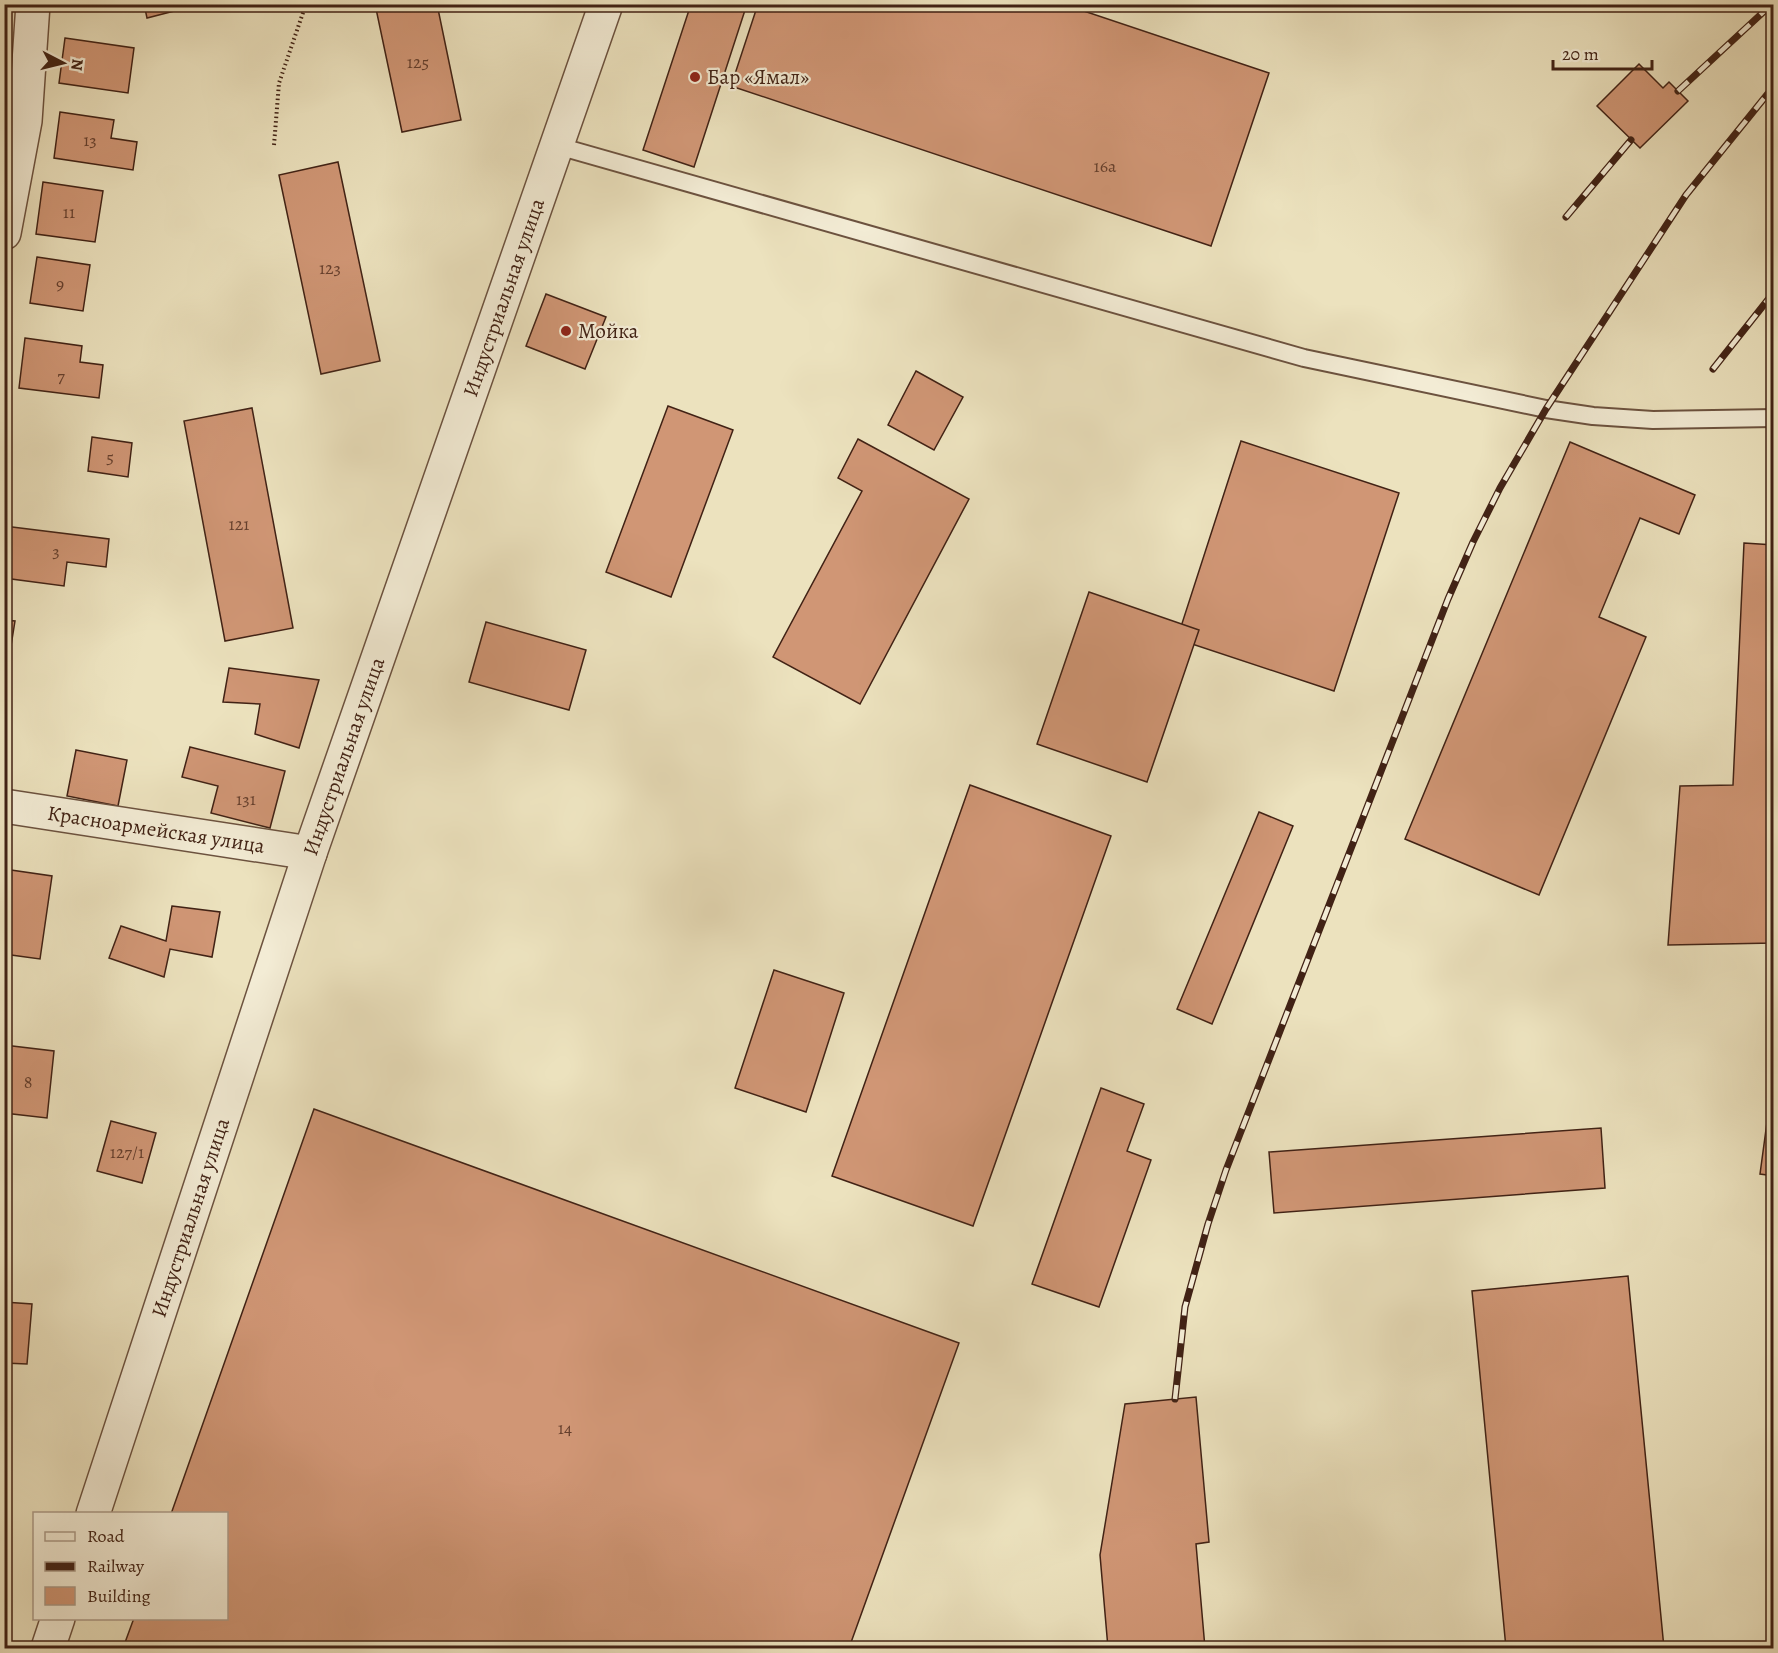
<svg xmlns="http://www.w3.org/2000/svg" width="1778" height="1653" font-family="Alegreya,serif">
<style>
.building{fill:#d09675;stroke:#412215;stroke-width:1.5}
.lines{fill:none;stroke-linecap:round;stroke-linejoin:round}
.service-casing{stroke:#6c523f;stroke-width:20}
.minor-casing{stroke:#6c523f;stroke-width:36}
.tertiary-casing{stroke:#6c523f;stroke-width:36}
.path{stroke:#412215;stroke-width:4;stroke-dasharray:1.5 3;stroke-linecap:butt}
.service{stroke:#f3ecd5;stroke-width:16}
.minor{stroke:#f3ecd5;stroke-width:33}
.tertiary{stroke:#f3ecd5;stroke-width:33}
.rail-casing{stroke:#412215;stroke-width:7}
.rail{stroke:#f3ecd5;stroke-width:4.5;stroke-dasharray:14;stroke-linecap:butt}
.poi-dot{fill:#8f2418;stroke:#f3ecd5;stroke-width:2}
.labels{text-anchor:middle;stroke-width:4.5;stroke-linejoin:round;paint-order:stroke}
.number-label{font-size:18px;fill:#653f2d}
.poi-label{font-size:21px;fill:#412215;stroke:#f3ecd5;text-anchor:start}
.street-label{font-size:21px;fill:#412215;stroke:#f3ecd5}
</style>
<rect width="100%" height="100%" fill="#ece2be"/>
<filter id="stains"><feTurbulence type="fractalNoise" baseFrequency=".00333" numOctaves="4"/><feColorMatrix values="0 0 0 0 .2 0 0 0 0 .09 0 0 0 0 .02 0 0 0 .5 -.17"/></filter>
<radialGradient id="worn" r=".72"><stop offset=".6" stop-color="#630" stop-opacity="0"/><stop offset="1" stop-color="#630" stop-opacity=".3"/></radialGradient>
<g class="building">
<path d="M144,4h45l1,3 -43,11z"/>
<path d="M375,4h62l24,116 -59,12z"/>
<path d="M691,4h56l-53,163 -51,-17z"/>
<path d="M758,4h305l206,69 -58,173 -480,-160z"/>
<path d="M65,38l69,10 -6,45 -69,-10z"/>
<path d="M1639,64l24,24 6,-6 19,19 -48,47 -43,-42z"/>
<path d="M60,112l54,8 -3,18 26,4 -4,28 -79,-12z"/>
<path d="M338,162l42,199 -59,13 -42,-199z"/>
<path d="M43,182l60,9 -8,51 -59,-8z"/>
<path d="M37,257l53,8 -7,46 -53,-8z"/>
<path d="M546,294l60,23 -21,52 -59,-23z"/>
<path d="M25,338l57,8 -2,16 23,3 -4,33 -80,-10z"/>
<path d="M916,371l47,26 -29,53 -46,-25z"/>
<path d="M668,406l65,24 -62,167 -65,-25z"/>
<path d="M252,408l41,220 -68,13 -41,-220z"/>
<path d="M92,437l40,6 -4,34 -40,-6z"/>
<path d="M858,439l111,60 -109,205 -87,-47 89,-166 -24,-13z"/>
<path d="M1241,441l158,52 -65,198 -157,-52z"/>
<path d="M1570,442l125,53 -16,39 -39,-16 -41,99 47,20 -107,258 -134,-56z"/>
<path d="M4,526l105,13 -3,28 -39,-5 -3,24 -60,-8z"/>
<path d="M1744,543l30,2v398l-106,2 12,-159 53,-1z"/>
<path d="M1089,592l110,38 -52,152 -110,-38z"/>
<path d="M4,620l11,1 -5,31 -6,-1z"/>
<path d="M486,622l100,28 -17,60 -100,-28z"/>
<path d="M229,668l90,12 -20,68 -44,-14 5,-30 -37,-2z"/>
<path d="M4,715l6,1 -6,37z"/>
<path d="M190,747l95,24 -15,57 -59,-15 7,-27 -36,-9z"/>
<path d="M76,750l51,10 -9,46 -51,-10z"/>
<path d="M970,785l141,51 -138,390 -141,-50z"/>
<path d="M1259,812l34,14 -81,198 -35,-15z"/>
<path d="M4,869l48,7 -12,83 -36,-5z"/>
<path d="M172,906l48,6 -8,45 -42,-8 -6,28 -55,-19 12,-32 45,15z"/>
<path d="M774,970l70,23 -38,119 -71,-24z"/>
<path d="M4,1045l50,6 -7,67 -43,-5z"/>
<path d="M1774,1070v106l-14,-2z"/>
<path d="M1101,1088l43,16 -17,47 24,9 -52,147 -67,-23z"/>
<path d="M314,1109l645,234 -110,305h-726l11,-30h92v-104h-55z"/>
<path d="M111,1121l45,12 -14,50 -45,-12z"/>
<path d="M1601,1128l4,60 -331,25 -5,-61z"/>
<path d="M1628,1276l36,372h-158l-34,-357z"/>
<path d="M4,1302l28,2 -5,60 -23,-1z"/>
<path d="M1196,1397l13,145 -13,2 9,104h-97l-8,-93 25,-151z"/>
</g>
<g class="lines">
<g class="service-casing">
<path id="service" d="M558,146l746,212 242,51 47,7 60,4 121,-2"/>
</g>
<g class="minor-casing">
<g id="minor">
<path d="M4,233l21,-112 8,-117"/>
<path id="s1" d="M4,806l306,47"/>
</g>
</g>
<g class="tertiary-casing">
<g id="tertiary">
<path id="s2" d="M93,1514l217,-661 296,-849"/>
<path d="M48,1648l10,-30"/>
</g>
</g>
<path class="path" d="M274,145l5,-62 27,-79"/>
<use href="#service" class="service"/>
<use href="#minor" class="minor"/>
<use href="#tertiary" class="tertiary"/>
<g class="rail-casing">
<g id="rail">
<path d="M1678,91l94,-87"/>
<path d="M1566,217l65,-77"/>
<path d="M1713,369l61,-77"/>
<path d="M1175,1399l10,-92 23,-83 18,-54 222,-571 25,-57 27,-54 46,-79 140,-214 88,-109"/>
</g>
</g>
<use href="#rail" class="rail"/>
</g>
<g class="poi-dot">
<circle cx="695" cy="77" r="6"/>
<circle cx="566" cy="331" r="6"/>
</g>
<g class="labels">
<g class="number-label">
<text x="418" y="68">125</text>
<text x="90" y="146">13</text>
<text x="1105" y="172">16а</text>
<text x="69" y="218">11</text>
<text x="330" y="274">123</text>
<text x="60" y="290">9</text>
<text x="61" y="382">7</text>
<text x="110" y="463">5</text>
<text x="239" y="530">121</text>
<text x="56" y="557">3</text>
<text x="246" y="805">131</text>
<text x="28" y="1088">8</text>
<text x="127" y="1158">127/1</text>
<text x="565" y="1434">14</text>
</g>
<g class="poi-label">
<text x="707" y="84">Бар «Ямал»</text>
<text x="578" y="338">Мойка</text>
</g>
<g class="street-label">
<text dy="7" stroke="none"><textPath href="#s2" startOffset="1284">Индустриальная улица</textPath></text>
<text dy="7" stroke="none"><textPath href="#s2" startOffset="798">Индустриальная улица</textPath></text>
<text dy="7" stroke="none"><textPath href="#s1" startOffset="154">Красноармейская улица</textPath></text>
<text dy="7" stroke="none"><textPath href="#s2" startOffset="312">Индустриальная улица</textPath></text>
</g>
</g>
<rect width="1778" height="1653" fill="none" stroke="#ece2be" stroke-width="24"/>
<rect x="6" y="6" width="1766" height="1641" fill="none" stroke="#412215" stroke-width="3"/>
<rect x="12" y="12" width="1754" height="1629" fill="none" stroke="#412215" stroke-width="1.5"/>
<rect x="33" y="1512" width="195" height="108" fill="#f3ecd5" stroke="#ac9b88" stroke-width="1.5"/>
<rect x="45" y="1532" width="30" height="9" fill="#f3ecd5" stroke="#ac9b88" stroke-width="1.5"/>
<text x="87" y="1542" font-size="18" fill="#412215">Road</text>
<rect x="45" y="1562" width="30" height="9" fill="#412215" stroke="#ac9b88" stroke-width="1.5"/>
<text x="87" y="1572" font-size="18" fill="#412215">Railway</text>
<rect x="45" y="1587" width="30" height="18" fill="#d09675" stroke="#ac9b88" stroke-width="1.5"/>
<text x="87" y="1602" font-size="18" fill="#412215">Building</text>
<g transform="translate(63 63) rotate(97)" stroke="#f3ecd5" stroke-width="4.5" paint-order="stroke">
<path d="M0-4.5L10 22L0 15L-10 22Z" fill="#412215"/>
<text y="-9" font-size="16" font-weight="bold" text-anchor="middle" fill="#412215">N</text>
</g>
<path d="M1553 60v9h99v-9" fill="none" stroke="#412215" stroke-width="3"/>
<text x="1562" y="60" font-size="18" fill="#412215" stroke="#f3ecd5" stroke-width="4.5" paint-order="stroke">20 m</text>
<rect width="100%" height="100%" filter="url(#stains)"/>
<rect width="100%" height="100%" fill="url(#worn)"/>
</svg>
